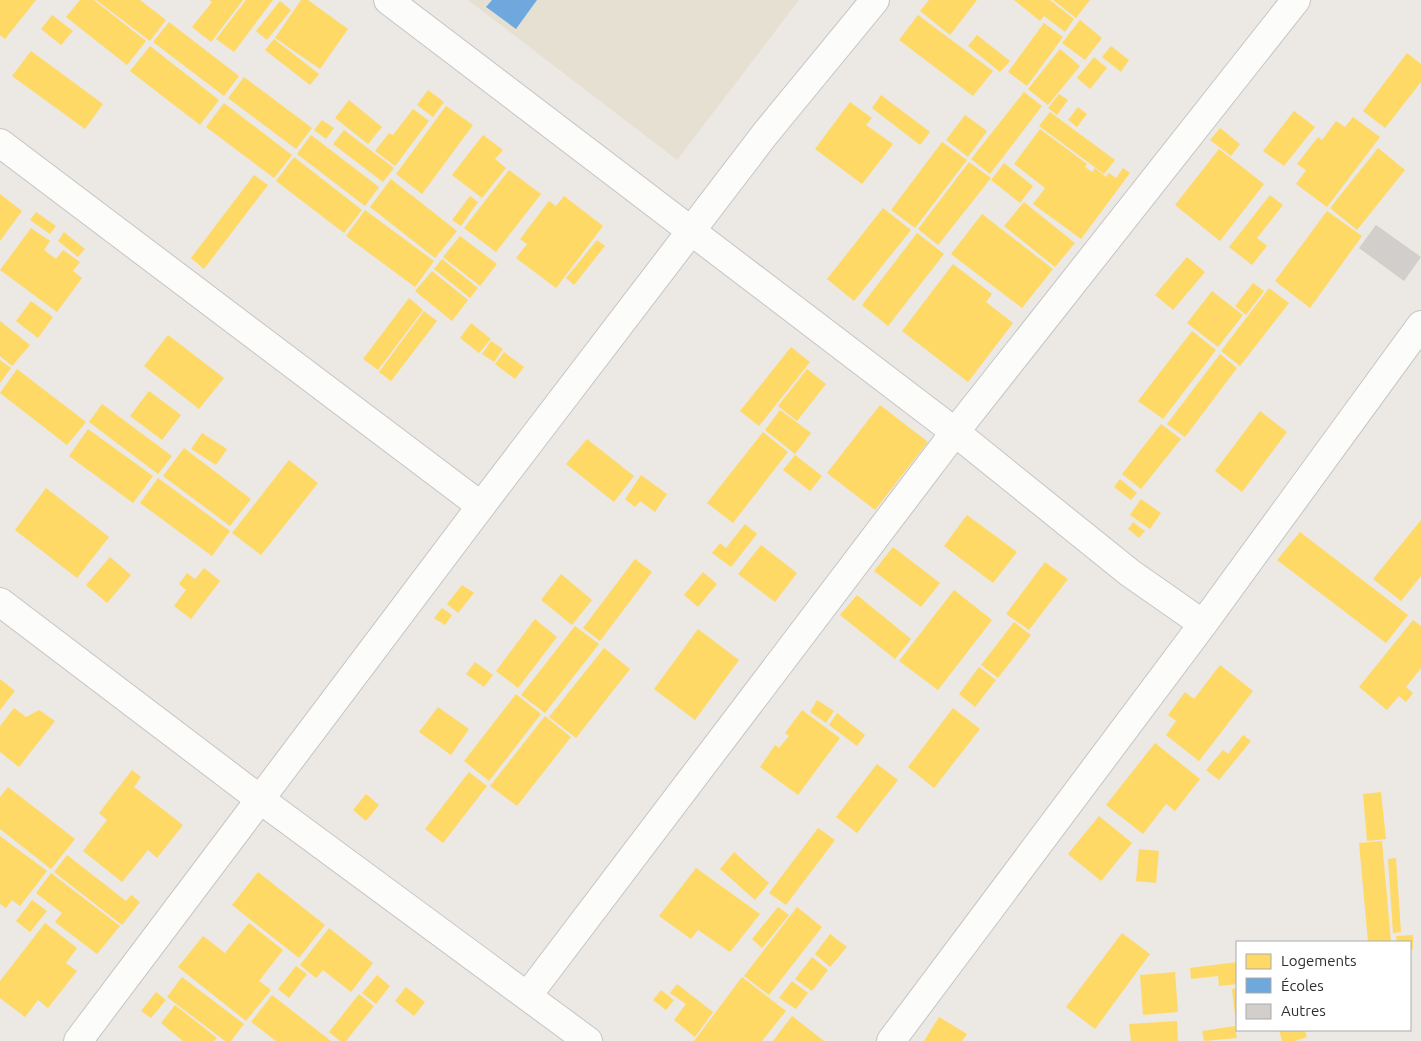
<svg xmlns="http://www.w3.org/2000/svg" width="1421" height="1041" font-family="Ubuntu,sans-serif">
<style>
.education{fill:#e6e0d3}
.homes{fill:#ffd966}
.schools{fill:#6fa8dc}
.building{fill:#d1cecb}
.lines{fill:none;stroke-linecap:round;stroke-linejoin:round}
.minor-casing{stroke:#c5c4c5;stroke-width:30}
.minor{stroke:#fcfcfb;stroke-width:28}
</style>
<rect width="100%" height="100%" fill="#ece8e4"/>
<path class="education" d="M468,0h331l-122,160z"/>
<g class="homes">
<path d="M0,0h36l-31,39 -5,-4z"/>
<path d="M80,0h14l52,41 -19,24 -61,-48z"/>
<path d="M96,0h44l26,20 -16,21z"/>
<path d="M209,0h34l-32,42 -19,-15 20,-25z"/>
<path d="M246,0h27l-39,52 -18,-13z"/>
<path d="M301,0h7l40,29 -28,40 -45,-31z"/>
<path d="M929,0h48l-27,35 -30,-24z"/>
<path d="M1014,0h36l24,19 -9,13 -21,-16 -4,5z"/>
<path d="M1053,0h37l-14,18z"/>
<path d="M280,1l11,9 -24,30 -11,-9z"/>
<path d="M52,15l21,16 -12,14 -20,-16z"/>
<path d="M918,15l75,56 -20,25 -74,-56z"/>
<path d="M1080,20l22,18 -17,22 -23,-17z"/>
<path d="M169,22l70,54 -15,20 -71,-54z"/>
<path d="M1044,23l19,14 -36,49 -19,-14z"/>
<path d="M977,35l33,26 -10,11 -32,-26z"/>
<path d="M274,39l45,35 -9,11 -45,-35z"/>
<path d="M150,46l69,54 -19,25 -70,-54z"/>
<path d="M1111,46l18,14 -8,12 -19,-15z"/>
<path d="M1060,49l20,17 -32,39 -20,-16z"/>
<path d="M31,51l72,53 -18,25 -73,-53z"/>
<path d="M1407,53l14,11v18l-36,46 -22,-17z"/>
<path d="M1094,57l13,11 -17,21 -13,-11z"/>
<path d="M244,77l68,51 -16,21 -68,-51z"/>
<path d="M428,90l16,12 -11,15 -16,-12z"/>
<path d="M1024,92l18,14 -52,68 -19,-15z"/>
<path d="M1059,94l9,6 -11,15 -9,-7z"/>
<path d="M881,95l49,37 -10,13 -48,-37z"/>
<path d="M349,100l33,27 -14,17 -33,-26z"/>
<path d="M850,102l22,16 -6,7 27,19 -31,40 -47,-35z"/>
<path d="M224,103l68,52 -18,23 -68,-51z"/>
<path d="M446,106l27,19 -51,69 -26,-20z"/>
<path d="M1078,107l9,7 -10,13 -9,-7z"/>
<path d="M413,109l16,12 -34,45 -20,-15 14,-18 4,2z"/>
<path d="M1294,111l21,16 -31,39 -21,-15z"/>
<path d="M1050,112l65,48 -11,14 -65,-48z"/>
<path d="M965,115l22,16 -19,26 -22,-17z"/>
<path d="M1353,117l27,20 -53,70 -31,-23 10,-14 -9,-6 21,-27 4,3 14,-19 9,6z"/>
<path d="M322,120l12,8 -8,11 -12,-9z"/>
<path d="M1220,128l20,16 -9,12 -21,-16z"/>
<path d="M1040,129l47,35 -2,3 7,5 3,-4 11,9 3,-4 7,5 7,-10 7,5 -49,66 -48,-35 12,-16 -31,-24z"/>
<path d="M344,130l50,38 -11,14 -50,-38z"/>
<path d="M311,135l68,52 -14,19 -68,-52z"/>
<path d="M483,135l20,15 -8,9 11,9 -24,30 -30,-23z"/>
<path d="M942,142l25,18 -52,68 -24,-18z"/>
<path d="M1378,148l27,22 -48,60 -27,-22z"/>
<path d="M1219,149l45,35 -44,57 -45,-36z"/>
<path d="M294,157l68,53 -18,23 -68,-52z"/>
<path d="M969,162l22,16 -53,67 -20,-16z"/>
<path d="M1004,163l29,23 -13,17 -29,-23z"/>
<path d="M509,170l32,24 -45,58 -32,-24z"/>
<path d="M254,175l14,10 -64,84 -13,-11z"/>
<path d="M391,179l66,52 -22,27 -65,-51z"/>
<path d="M0,194l22,17 -22,30z"/>
<path d="M1270,195l13,10 -26,33 10,8 -15,19 -23,-18z"/>
<path d="M470,196l8,6 -17,24 -9,-6z"/>
<path d="M564,196l39,30 -47,62 -40,-30 11,-14 -7,-5 29,-38 7,5z"/>
<path d="M1024,202l51,41 -20,24 -51,-41z"/>
<path d="M883,208l28,22 -57,71 -27,-22z"/>
<path d="M365,210l69,51 -19,26 -69,-51z"/>
<path d="M1327,211l35,25 -52,72 -35,-27z"/>
<path d="M36,212l20,14 -6,8 -20,-14z"/>
<path d="M982,214l71,55 -31,39 -71,-54z"/>
<path d="M31,228l19,13 -6,9 12,9 7,-9 17,12 -7,9 9,7 -25,34 -57,-42z"/>
<path d="M64,232l21,17 -7,8 -20,-16z"/>
<path d="M917,233l27,21 -56,72 -26,-21z"/>
<path d="M460,236l37,28 -17,22 -37,-29z"/>
<path d="M597,240l8,6 -31,39 -8,-7z"/>
<path d="M1187,257l18,15 -32,38 -18,-15z"/>
<path d="M442,259l36,29 -8,10 -36,-29z"/>
<path d="M953,264l39,30 -6,8 27,21 -45,59 -66,-51z"/>
<path d="M432,271l36,29 -16,21 -37,-30z"/>
<path d="M1253,283l11,8 -18,24 -11,-9z"/>
<path d="M1269,288l20,15 -49,63 -19,-15z"/>
<path d="M1212,291l31,24 -25,32 -31,-24z"/>
<path d="M409,298l14,12 -45,60 -15,-11z"/>
<path d="M31,301l22,16 -15,21 -22,-17z"/>
<path d="M424,311l13,10 -46,60 -12,-9z"/>
<path d="M0,321l30,24 -18,21 -12,-10z"/>
<path d="M471,323l20,16 -12,14 -19,-15z"/>
<path d="M1192,331l24,19 -53,69 -25,-18z"/>
<path d="M168,335l56,43 -25,31 -55,-43z"/>
<path d="M491,341l12,8 -9,13 -12,-8z"/>
<path d="M791,347l19,15 -51,64 -19,-15z"/>
<path d="M504,352l20,15 -9,12 -20,-15z"/>
<path d="M1220,354l17,14 -52,69 -18,-13z"/>
<path d="M0,360l11,8 -11,15z"/>
<path d="M17,369l69,53 -19,23 -67,-52z"/>
<path d="M807,369l19,15 -29,37 -19,-15z"/>
<path d="M149,391l32,24 -19,25 -32,-24z"/>
<path d="M102,404l70,52 -14,18 -69,-52z"/>
<path d="M880,405l48,37 -53,68 -48,-37z"/>
<path d="M780,410l31,23 -16,21 -30,-24z"/>
<path d="M1260,411l27,21 -45,60 -27,-21z"/>
<path d="M1161,424l20,15 -40,50 -19,-15z"/>
<path d="M88,429l65,47 -20,27 -64,-47z"/>
<path d="M763,432l25,20 -55,71 -26,-20z"/>
<path d="M202,433l25,16 -11,16 -25,-16z"/>
<path d="M587,439l47,37 -20,26 -48,-38z"/>
<path d="M184,448l67,51 -21,27 -67,-50z"/>
<path d="M795,455l27,21 -12,15 -27,-21z"/>
<path d="M289,460l29,23 -57,72 -29,-22z"/>
<path d="M641,475l26,19 -12,18 -15,-11 -5,6 -10,-8z"/>
<path d="M158,478l72,53 -18,25 -72,-53z"/>
<path d="M1120,479l17,14 -6,7 -17,-13z"/>
<path d="M46,488l63,49 -32,41 -62,-48z"/>
<path d="M1141,499l20,14 -11,16 -20,-14z"/>
<path d="M967,515l50,37 -24,31 -49,-37z"/>
<path d="M1421,520v56l-20,25 -28,-22z"/>
<path d="M1133,522l12,9 -6,7 -11,-9z"/>
<path d="M745,524l12,10 -26,33 -19,-14 8,-10 6,5z"/>
<path d="M1300,532l108,83 -22,28 -109,-83z"/>
<path d="M761,545l36,28 -22,29 -37,-28z"/>
<path d="M893,547l47,36 -19,24 -47,-36z"/>
<path d="M110,557l21,18 -24,28 -21,-18z"/>
<path d="M635,559l17,13 -52,69 -17,-13z"/>
<path d="M1045,562l23,17 -39,51 -23,-16z"/>
<path d="M204,568l16,13 -29,38 -17,-13 12,-16 -7,-6 8,-11 8,6z"/>
<path d="M703,572l14,12 -19,23 -14,-12z"/>
<path d="M561,574l31,26 -20,25 -31,-25z"/>
<path d="M462,585l12,8 -16,20 -11,-9z"/>
<path d="M954,590l38,30 -54,70 -39,-29z"/>
<path d="M857,595l54,44 -16,20 -55,-44z"/>
<path d="M442,608l10,7 -7,10 -11,-7z"/>
<path d="M535,619l22,18 -39,51 -22,-17z"/>
<path d="M1413,620l8,6v42l-15,19 7,6 -7,9 -7,-6 -12,14 -28,-23z"/>
<path d="M1014,622l17,13 -33,43 -17,-13z"/>
<path d="M575,626l24,18 -54,69 -24,-18z"/>
<path d="M698,629l41,31 -44,60 -41,-31z"/>
<path d="M604,648l26,21 -54,69 -27,-21z"/>
<path d="M475,662l18,13 -9,12 -18,-13z"/>
<path d="M1220,665l33,26 -54,70 -33,-26 10,-14 -8,-6 17,-23 9,7z"/>
<path d="M979,667l17,13 -21,27 -16,-13z"/>
<path d="M0,679l15,12 -15,19z"/>
<path d="M516,694l25,20 -52,67 -25,-20z"/>
<path d="M817,700l17,11 -8,12 -16,-11z"/>
<path d="M438,707l31,22 -18,26 -32,-23z"/>
<path d="M14,708l12,9 13,-7 16,11 -36,46 -19,-15v-26z"/>
<path d="M953,708l27,21 -46,59 -26,-21z"/>
<path d="M802,710l38,28 -42,57 -38,-28 15,-22 4,3 10,-12 -4,-3z"/>
<path d="M837,713l28,22 -8,11 -28,-21z"/>
<path d="M545,716l26,21 -54,69 -27,-20z"/>
<path d="M1243,735l8,6 -32,39 -13,-10 17,-20 5,4z"/>
<path d="M1155,743l45,36 -25,32 -9,-7 -23,30 -37,-29z"/>
<path d="M877,764l21,16 -41,53 -21,-16z"/>
<path d="M132,770l9,7 -7,10 49,38 -26,33 -9,-8 -26,32 -39,-31 24,-31 -8,-7z"/>
<path d="M469,772l18,14 -44,57 -18,-14z"/>
<path d="M8,787l67,52 -24,30 -51,-40v-32z"/>
<path d="M1381,792l5,47 -19,2 -4,-47z"/>
<path d="M366,794l13,11 -13,16 -13,-11z"/>
<path d="M1099,816l33,27 -31,38 -33,-27z"/>
<path d="M818,828l17,12 -49,65 -17,-12z"/>
<path d="M0,836l47,35 -27,35 -8,-6 -6,8 -6,-4z"/>
<path d="M1382,841l9,101h-23l-9,-99z"/>
<path d="M1139,849l20,2 -3,32 -20,-2z"/>
<path d="M734,852l35,31 -14,17 -35,-31z"/>
<path d="M67,855l59,46 5,-6 9,7 -18,23 -68,-53z"/>
<path d="M1396,858l5,74 -8,1 -5,-74z"/>
<path d="M696,868l64,46 -30,38 -32,-22 -7,9 -32,-23z"/>
<path d="M258,872l67,53 -26,33 -67,-53z"/>
<path d="M51,873l69,53 -23,28 -42,-32 7,-9 -26,-20z"/>
<path d="M32,900l15,11 -17,21 -14,-11z"/>
<path d="M778,907l11,8 -27,33 -10,-9z"/>
<path d="M797,907l25,20 -53,68 -25,-19z"/>
<path d="M45,923l32,25 -11,15 11,8 -29,37 -10,-8 -13,17 -25,-19v-17z"/>
<path d="M249,923l34,27 -24,31 12,9 -25,31 -68,-54 25,-31 22,17z"/>
<path d="M329,928l44,35 -22,29 -28,-22 -7,8 -16,-13z"/>
<path d="M1122,933l28,21 -55,75 -29,-22z"/>
<path d="M830,934l17,13 -17,20 -15,-13z"/>
<path d="M1413,935v14h-3v-7h-13l-1,-6z"/>
<path d="M812,957l16,13 -16,21 -17,-12z"/>
<path d="M1237,962v22l-18,2 -1,-10 -27,3 -1,-11z"/>
<path d="M296,966l11,8 -18,24 -11,-9z"/>
<path d="M1175,972l3,40 -35,3 -3,-40z"/>
<path d="M377,975l13,11 -14,18 -14,-11z"/>
<path d="M182,977l62,47 -13,17h-6l-58,-44z"/>
<path d="M742,977l44,34 -24,30h-68z"/>
<path d="M792,981l16,12 -12,16 -17,-11z"/>
<path d="M677,984l36,28 -18,25 -21,-17 12,-16 -16,-11z"/>
<path d="M406,987l19,15 -11,14 -19,-15z"/>
<path d="M1237,988v37h-1l-4,-36z"/>
<path d="M661,990l13,10 -8,10 -13,-10z"/>
<path d="M156,992l10,8 -15,18 -10,-7z"/>
<path d="M359,994l15,12 -28,35h-6l-11,-9z"/>
<path d="M272,995l59,46h-55l-25,-19z"/>
<path d="M175,1005l42,33 -3,3h-31l-22,-18z"/>
<path d="M792,1016l32,25h-51z"/>
<path d="M939,1017l28,17 -5,7h-38z"/>
<path d="M1177,1021l1,20h-47l-2,-17z"/>
<path d="M1235,1026l2,12 -33,3 -2,-10z"/>
<path d="M1279,1030h26l2,7 -12,4h-13z"/>
</g>
<path class="schools" d="M492,0h45l-21,29 -30,-22z"/>
<path class="building" d="M1376,225l45,32 -17,24 -45,-33z"/>
<g class="lines">
<g class="minor-casing">
<g id="minor">
<path d="M388,0l567,432 175,141 73,51"/>
<path d="M0,143l481,363"/>
<path d="M0,602l261,198 327,241"/>
<path d="M528,995l427,-563 341,-432"/>
<path d="M78,1041l403,-535 284,-372 110,-134"/>
<path d="M891,1041l312,-417 218,-299"/>
</g>
</g>
<use href="#minor" class="minor"/>
</g>
<rect x="1236" y="941" width="175" height="90" fill="#ffffff" stroke="#ababab"/>
<rect x="1246" y="954" width="25" height="15" fill="#ffd966" stroke="#ababab"/>
<text x="1281" y="966" font-size="15" fill="#2e2e2e">Logements</text>
<rect x="1246" y="978" width="25" height="15" fill="#6fa8dc" stroke="#ababab"/>
<text x="1281" y="991" font-size="15" fill="#2e2e2e">Écoles</text>
<rect x="1246" y="1004" width="25" height="15" fill="#d1cecb" stroke="#ababab"/>
<text x="1281" y="1016" font-size="15" fill="#2e2e2e">Autres</text>
</svg>
